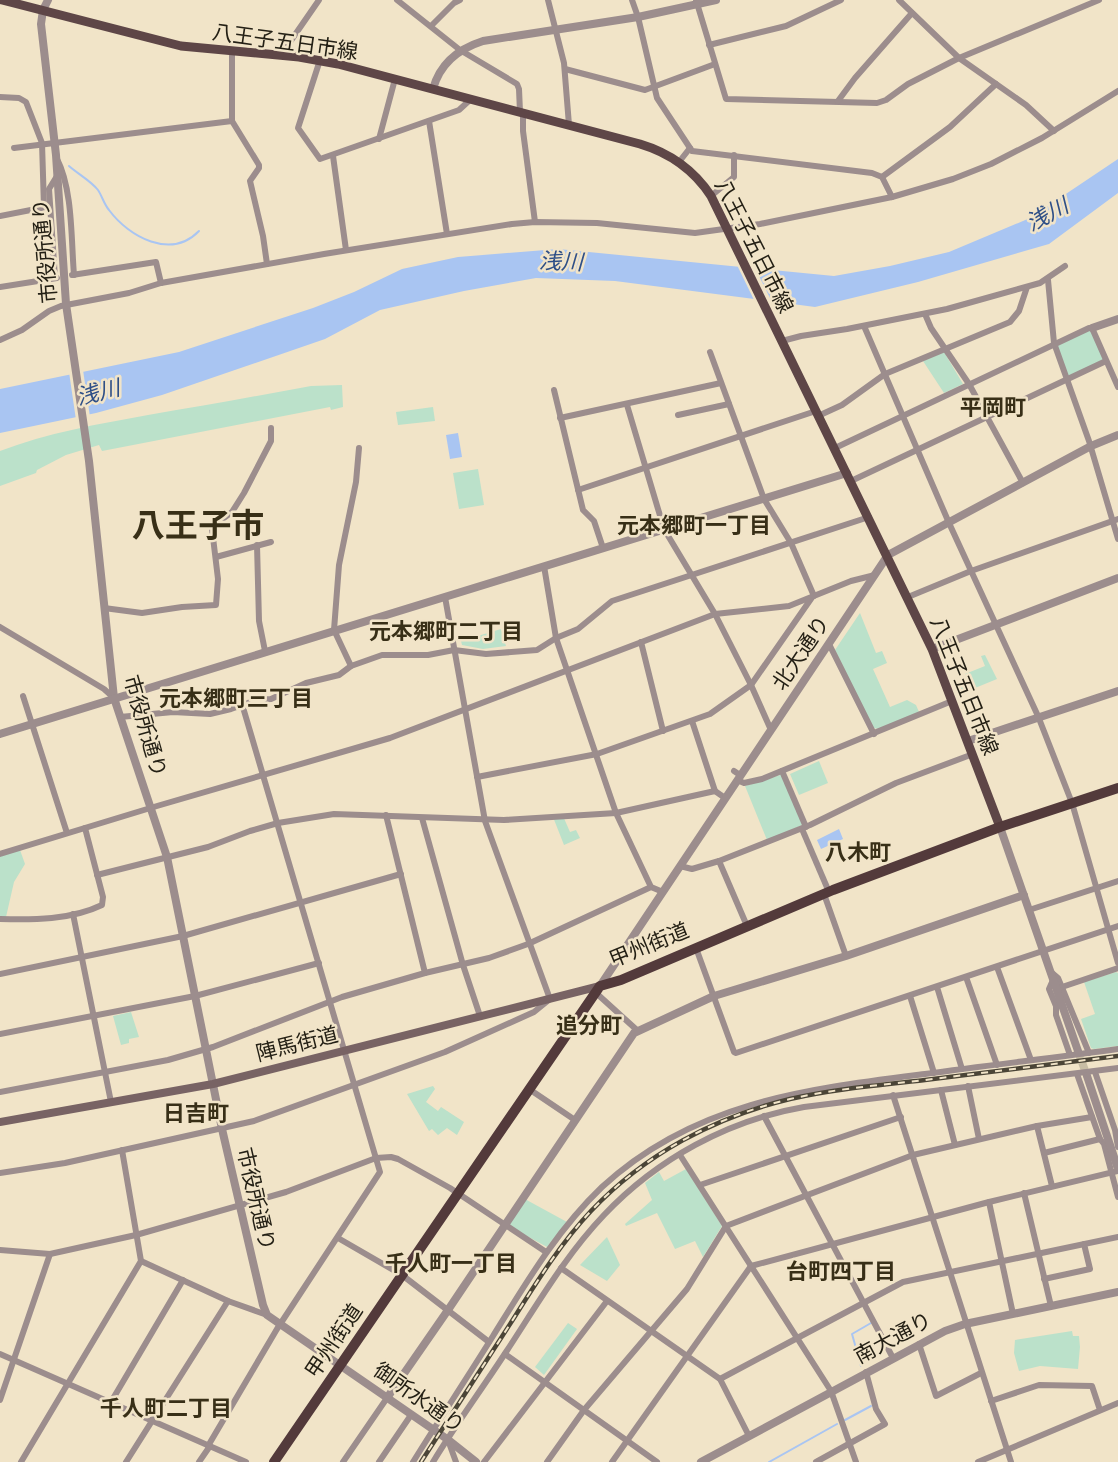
<svg xmlns="http://www.w3.org/2000/svg" width="1118" height="1462" font-family="Commissioner,'Noto Sans JP',sans-serif">
<style>
.green{fill:#bbe1ca}
.water{fill:#a9c5f2}
.pier{fill:#f1e4c8}
.lines{fill:none;stroke-linecap:round;stroke-linejoin:round}
.stream{stroke:#a9c5f2;stroke-width:2}
.tertiary-tunnel{stroke:#c8bda4;stroke-width:8;stroke-dasharray:8 4;stroke-linecap:butt}
.minor{stroke:#9c8d8d;stroke-width:6}
.tertiary{stroke:#9c8d8d;stroke-width:8}
.secondary{stroke:#786364;stroke-width:8}
.primary{stroke:#5e4647;stroke-width:9}
.trunk{stroke:#533a3b;stroke-width:10}
.rail-casing{stroke:#4b4537;stroke-width:4.5}
.rail{stroke:#f1e4c8;stroke-width:2;stroke-dasharray:7;stroke-linecap:butt}
.labels{text-anchor:middle;stroke-width:5;stroke-linejoin:round;paint-order:stroke}
.street-label{font-size:21px;fill:#242015;stroke:#f1e4c8}
.water-label{font-size:22px;font-style:italic;fill:#2e4f87;stroke:#f1e4c8}
.neighbourhood-label{font-size:22px;font-weight:bold;fill:#382f17;stroke:#f1e4c8}
.town-label{font-size:33px;font-weight:bold;fill:#382f17;stroke:#f1e4c8}
</style>
<rect width="100%" height="100%" fill="#f1e4c8"/>
<g class="green">
<path d="M1089,328l17,33 -39,18 -13,-36z"/>
<path d="M944,352l19,32 -19,9 -21,-32z"/>
<path d="M342,385l1,22 -12,3 -1,-3 -228,44 -3,-6 -33,10 -29,15 -1,3 -36,13v-35c47,-18 98,-27 148,-36 54,-9 109,-19 163,-29z"/>
<path d="M433,407l2,14 -37,4 -2,-13z"/>
<path d="M478,469l6,36 -25,4 -6,-36z"/>
<path d="M860,613l16,40 6,-2 5,12 -14,6 17,38 17,-7 9,5 3,7 -40,17 -6,-1 -38,-78z"/>
<path d="M501,629l5,17 -23,3 -21,-4 -1,-4z"/>
<path d="M985,655l12,24 -39,16 -3,-8 13,-5 -3,-8 20,-8 -4,-10z"/>
<path d="M819,761l9,22 -29,12 -9,-21z"/>
<path d="M783,774l22,50 -38,16 -22,-54z"/>
<path d="M563,816l7,16 6,-2 4,8 -16,7 -11,-28z"/>
<path d="M20,850l5,14 -11,18 -8,35h-6v-61z"/>
<path d="M1116,972l2,1v73l-24,3 -3,-1 -10,-29 14,-5 -11,-32z"/>
<path d="M131,1012l8,25 -10,2v4l-8,2 -8,-29z"/>
<path d="M433,1086l2,3 -9,13 12,9 3,-4 23,15 -7,13 -10,-7 -9,7 -6,-6 -3,2 -22,-37z"/>
<path d="M686,1169l36,57 -19,31 -8,-16 -20,8 -18,-36 -31,13 -1,-2 27,-24 -7,-17 14,-11 5,9z"/>
<path d="M523,1198l44,24 -20,25 -42,-23z"/>
<path d="M607,1237l13,28 -13,16 -27,-16z"/>
<path d="M568,1323l9,6 -33,46 -9,-8z"/>
<path d="M1072,1331l1,5h6l1,11 -2,22 -38,-3 -21,5 -5,-18 1,-13z"/>
</g>
<g class="water">
<path d="M1118,159v34l-69,51 -131,38 -103,25 -200,-26 -79,-3 -72,13 -84,19 -55,29 -163,56 -66,18 -96,20v-44l179,-37 134,-44 41,-16 48,-23 56,-12 100,-8 276,27 56,-10 59,-14 81,-34z"/>
<path d="M458,433l4,24 -12,2 -4,-24z"/>
<path d="M839,829l4,10 -22,10 -4,-9z"/>
</g>
<g class="pier">
<path d="M737,265l17,1 19,38 -18,-2z"/>
<path d="M83,370l7,47 -14,3 -7,-48z"/>
</g>
<g class="lines">
<g class="stream">
<path d="M69,166c9,8 22,15 29,24 4,6 6,14 11,20 20,27 62,50 90,21"/>
<path d="M861,1366l-9,-32 19,-11"/>
<path d="M845,1420l26,-14"/>
<path d="M769,1462l68,-38"/>
</g>
<path class="tertiary-tunnel" d="M1078,1051l9,25"/>
<g class="minor">
<path d="M397,0l63,50 57,34 2,5 1,23"/>
<path d="M548,0l16,63 5,62"/>
<path d="M632,0l6,17 19,81 35,53 180,22 10,4 10,20"/>
<path d="M696,0l30,99 151,4 9,-3 22,-16 51,-26 140,-58"/>
<path d="M899,0l60,58 67,47 28,26"/>
<path d="M431,26l23,-23 6,-3"/>
<path d="M709,45l77,-19 55,-26"/>
<path d="M232,51v70l27,44v3l-9,13 13,55 4,28"/>
<path d="M281,55l38,-55"/>
<path d="M320,60l-22,68 22,31 139,-49 12,-11"/>
<path d="M565,69l80,21 70,-26"/>
<path d="M0,97l19,1 7,4 16,41 2,64"/>
<path d="M838,101l17,-23 57,-65"/>
<path d="M523,113v18l12,91"/>
<path d="M429,121l18,113"/>
<path d="M379,139l16,-60"/>
<path d="M14,148l218,-27"/>
<path d="M333,156l13,94"/>
<path d="M57,159c16,31 14,81 17,116"/>
<path d="M679,162l11,-14"/>
<path d="M882,177l68,-50 46,-43"/>
<path d="M711,196l23,-19v-22"/>
<path d="M0,216l46,-9"/>
<path d="M72,275l84,-13 5,21"/>
<path d="M55,278l-6,-89 8,-13"/>
<path d="M1048,280l6,63 35,98 29,98"/>
<path d="M0,287l57,-9"/>
<path d="M925,314l6,14 38,56 54,99"/>
<path d="M864,326l85,197 89,193 34,87 46,160"/>
<path d="M0,340l22,-10 27,-19 12,-5 68,-13 32,-10 163,-29 188,-30 23,-2 62,1 98,10 65,-9 132,-27 61,-18 38,-15 51,-26 76,-47"/>
<path d="M782,341l19,-5 46,-7 100,-20 93,-26 25,-17"/>
<path d="M710,352l54,147 27,44 23,53"/>
<path d="M554,390l29,120 11,11 9,27"/>
<path d="M627,405l37,124 51,85 36,71 20,45"/>
<path d="M678,415l51,-11"/>
<path d="M818,416l24,-11 43,-31 125,-52 9,-11 8,-24"/>
<path d="M560,418l161,-35"/>
<path d="M835,448l254,-120h3l26,59"/>
<path d="M851,481l255,-120"/>
<path d="M578,490l238,-79"/>
<path d="M257,545l2,76 6,30"/>
<path d="M216,557l55,-15"/>
<path d="M544,566l12,72 60,175 35,74 12,5"/>
<path d="M908,597l63,-26 147,-52"/>
<path d="M104,608l38,5 40,-6 34,-2 2,-26 -6,-50 2,-4 18,-13 12,-19 27,-52v-13"/>
<path d="M0,627l104,62 10,9"/>
<path d="M641,642l22,89"/>
<path d="M829,644l45,90"/>
<path d="M351,666l-17,-36 5,-65 17,-83 3,-34"/>
<path d="M23,696l44,137"/>
<path d="M120,717l53,-5 37,2 21,-5 25,-9 15,-1 35,-16 33,-8 12,-9 31,-11h46l26,-5 32,4 51,-4 19,-12 22,-9 34,-28 257,-84"/>
<path d="M692,721l23,70"/>
<path d="M734,771l6,4"/>
<path d="M782,771l24,56"/>
<path d="M477,777l120,-23 113,-40 41,-29 62,-89"/>
<path d="M737,780l7,3 18,-4 190,-78"/>
<path d="M386,815l39,158"/>
<path d="M422,818l41,147 17,51"/>
<path d="M802,829l27,63"/>
<path d="M0,854l157,-48 233,-68 325,-124 74,-8 62,-25 24,-6"/>
<path d="M719,861l28,65"/>
<path d="M680,866l12,3 27,-8 91,-36 86,-42 77,-29"/>
<path d="M97,875l111,-28 42,-16 28,-8 56,-9 170,6 112,-7 99,-22 10,7"/>
<path d="M824,894l22,62"/>
<path d="M1029,910l89,-29"/>
<path d="M73,914l38,188"/>
<path d="M0,919c33,1 71,1 102,-14l1,-8 -18,-69"/>
<path d="M696,948l38,104 2,1 382,-127"/>
<path d="M997,967l34,93"/>
<path d="M1051,972l7,6 31,75"/>
<path d="M0,974l183,-38 218,-62"/>
<path d="M966,977l31,88"/>
<path d="M1053,980l-4,9 7,17v9l14,40"/>
<path d="M937,987l25,82"/>
<path d="M1062,987l56,-19"/>
<path d="M595,992l43,39"/>
<path d="M910,996l24,77"/>
<path d="M0,1034l195,-38 124,-33"/>
<path d="M1095,1072l20,58 3,17"/>
<path d="M1077,1074l23,65 4,5 14,53"/>
<path d="M968,1086l11,53"/>
<path d="M529,1089l46,31"/>
<path d="M941,1090l14,55"/>
<path d="M0,1092l168,-32 45,-13 129,-50 83,-24 64,-15 39,-14 123,-57"/>
<path d="M893,1095l118,367"/>
<path d="M764,1116l129,242"/>
<path d="M1037,1126l15,60"/>
<path d="M1044,1153l56,-14"/>
<path d="M680,1155l151,236 25,71"/>
<path d="M0,1173l65,-10 189,-42 191,-69 89,-40 16,-13 -65,-178 -40,-224"/>
<path d="M700,1185l201,-68"/>
<path d="M1024,1193l27,113"/>
<path d="M989,1202l24,112"/>
<path d="M338,1238l64,37 87,67"/>
<path d="M0,1250l50,4 86,-19 150,-43 90,-34 15,-1 7,2 52,29 96,64"/>
<path d="M141,1261l87,40 39,14"/>
<path d="M561,1268l159,111 29,57"/>
<path d="M1044,1279l46,-10 -6,-25"/>
<path d="M919,1344l17,52 45,-23"/>
<path d="M0,1354l246,108"/>
<path d="M505,1354l152,108"/>
<path d="M720,1379l183,-97 215,-45"/>
<path d="M0,1400l50,-146"/>
<path d="M991,1401l48,-16 53,1 8,24"/>
<path d="M111,1402l72,-122"/>
<path d="M448,1440l8,22"/>
<path d="M208,1446l69,-117 103,-157 -138,-468"/>
<path d="M21,1462l120,-201 -19,-111"/>
<path d="M126,1462l102,-161"/>
<path d="M199,1462l11,-16"/>
<path d="M343,1462l44,-64"/>
<path d="M379,1462l32,-47"/>
<path d="M413,1462c26,-42 54,-84 80,-126 33,-53 64,-106 109,-149 92,-85 205,-98 323,-113 64,-9 129,-16 193,-25"/>
<path d="M433,1462c23,-38 49,-73 73,-110 31,-47 59,-96 98,-137 53,-56 124,-95 200,-108l314,-39"/>
<path d="M484,1462l123,-161"/>
<path d="M547,1462l37,-52 103,-121 39,-63 187,-71 124,-29 55,-9"/>
<path d="M612,1462l139,-196 238,-64 129,-31"/>
<path d="M816,1462l69,-38 -9,-15 -10,-37"/>
<path d="M978,1462l140,-59"/>
</g>
<g class="tertiary">
<path d="M48,0l-5,10 -2,14 15,131 10,149 23,157 25,237 53,159 55,272 41,176 4,10 180,124 29,23"/>
<path d="M433,89c7,-26 25,-40 50,-48l155,-24 78,-17"/>
<path d="M1092,328l26,-9"/>
<path d="M932,649l186,-71"/>
<path d="M0,734l847,-261"/>
<path d="M968,741l150,-50"/>
<path d="M1000,827l78,224"/>
<path d="M600,986l288,-431 203,-109 27,-11"/>
<path d="M1087,1076l30,90"/>
<path d="M387,1398l61,-88 186,-277 80,-37 132,-40 178,-61"/>
<path d="M701,1462l244,-131 20,-7 153,-32"/>
</g>
<path class="secondary" d="M0,1122l213,-38 387,-98"/>
<path class="primary" d="M2,0l179,46 118,11 39,7 302,80c30,9 54,26 71,52l221,453 68,178"/>
<path class="trunk" d="M274,1462l326,-476 21,-6 212,-90 167,-63 118,-39"/>
<g class="rail-casing">
<path id="rail" d="M421,1462c30,-47 61,-94 91,-141 24,-38 48,-77 79,-110 54,-57 124,-94 199,-112 44,-10 90,-14 135,-19 64,-8 129,-16 193,-24"/>
</g>
<use href="#rail" class="rail"/>
</g>
<g class="labels">
<g class="street-label">
<text transform="translate(285 42) rotate(8)" y="7">八王子五日市線</text>
<text transform="translate(754 246) rotate(63)" y="7">八王子五日市線</text>
<text transform="translate(45 251) rotate(-95)" y="7">市役所通り</text>
<text transform="translate(801 653) rotate(-56)" y="7">北大通り</text>
<text transform="translate(964 686) rotate(68)" y="7">八王子五日市線</text>
<text transform="translate(145 726) rotate(74)" y="7">市役所通り</text>
<text transform="translate(649 945) rotate(-22)" y="7">甲州街道</text>
<text transform="translate(297 1044) rotate(-14)" y="7">陣馬街道</text>
<text transform="translate(256 1199) rotate(77)" y="7">市役所通り</text>
<text transform="translate(893 1338) rotate(-28)" y="7">南大通り</text>
<text transform="translate(334 1341) rotate(-56)" y="7">甲州街道</text>
<text transform="translate(419 1398) rotate(35)" y="7">御所水通り</text>
</g>
<g class="water-label">
<text transform="translate(1047 214) rotate(-28)" y="8">浅川</text>
<text transform="translate(561 261) rotate(2)" y="8">浅川</text>
<text transform="translate(98 392) rotate(-14)" y="8">浅川</text>
</g>
<g class="neighbourhood-label">
<text x="993" y="415">平岡町</text>
<text x="694" y="533">元本郷町一丁目</text>
<text x="446" y="639">元本郷町二丁目</text>
<text x="236" y="706">元本郷町三丁目</text>
<text x="858" y="860">八木町</text>
<text x="589" y="1033">追分町</text>
<text x="196" y="1121">日吉町</text>
<text x="451" y="1271">千人町一丁目</text>
<text x="841" y="1279">台町四丁目</text>
<text x="166" y="1416">千人町二丁目</text>
</g>
<g class="town-label">
<text x="198" y="537">八王子市</text>
</g>
</g>
</svg>
